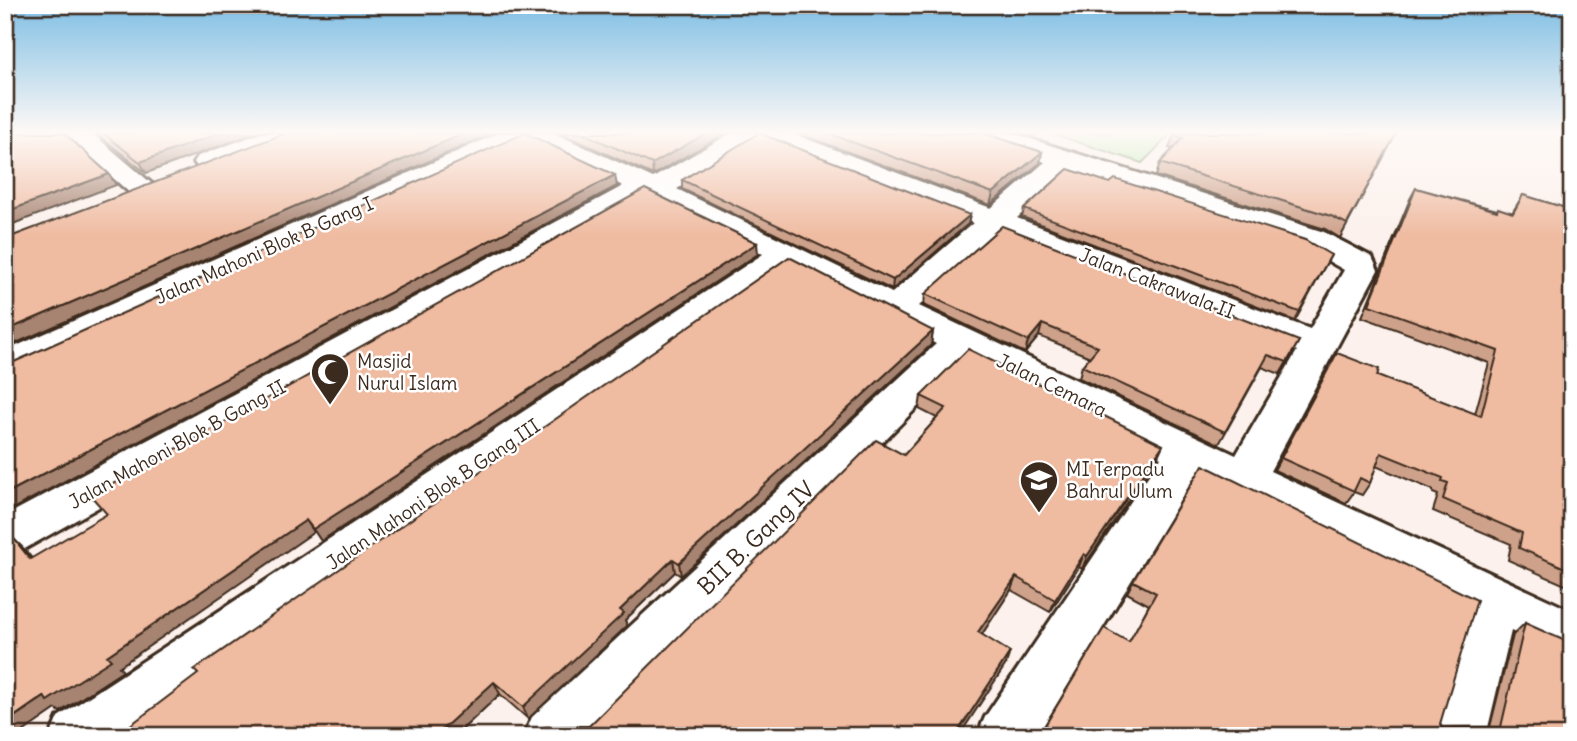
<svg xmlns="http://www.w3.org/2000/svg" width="1577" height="741" font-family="Delius,sans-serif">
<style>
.green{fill:#b5ebad;stroke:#788a66;stroke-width:2}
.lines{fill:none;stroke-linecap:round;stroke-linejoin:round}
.minor-casing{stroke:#3b2a1e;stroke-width:6}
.minor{fill:#fff;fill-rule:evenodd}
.wall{fill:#cea18a;stroke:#3b2a1e;stroke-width:2}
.shaded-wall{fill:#a78371;stroke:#3b2a1e;stroke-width:2}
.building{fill:#efbba1;stroke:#3b2a1e;stroke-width:2}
.labels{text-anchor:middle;stroke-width:5;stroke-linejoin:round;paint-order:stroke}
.street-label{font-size:19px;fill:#3b2a1e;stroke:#fff}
.poi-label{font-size:19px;fill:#3b2a1e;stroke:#fff;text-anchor:start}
.near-street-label{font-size:23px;fill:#3b2a1e;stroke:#fff}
</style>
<rect width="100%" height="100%" fill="#fcf1ec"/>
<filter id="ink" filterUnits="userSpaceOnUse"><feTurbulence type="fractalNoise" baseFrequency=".0143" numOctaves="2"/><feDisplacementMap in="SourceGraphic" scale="14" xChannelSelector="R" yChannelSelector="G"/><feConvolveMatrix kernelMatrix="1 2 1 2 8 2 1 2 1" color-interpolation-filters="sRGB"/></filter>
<g filter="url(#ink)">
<path class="green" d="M1059,133h113l-30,30 -86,-28z"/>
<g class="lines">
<g class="minor-casing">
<g id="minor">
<path d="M63,133h29l65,55 -4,6 -11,3 -11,-3z"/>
<path d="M261,133h38l-4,6 -77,29 -10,3 -10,-3 -4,-6 4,-6z"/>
<path d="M499,133h55l99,45 78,-45h60l200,75 54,-46 -70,-23 -4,-6h41l312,99 48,25 6,13 -108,201 302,140v48l-61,-28 -25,105h-56l39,-126 -273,-136 -159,262h-60l8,-19 176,-260 -196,-98 -374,377h-67l8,-19 404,-373 -147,-77 -663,469h-76l8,-19 705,-463 -117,-56 -625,353 -16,6v-41l618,-330 -96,-45 -508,234 -14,4v-28zM759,139l214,84 -81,70 -215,-104zM1070,170l232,76 42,24 -34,59 -293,-111zM999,234l298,117 -61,104 -317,-149z"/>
</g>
</g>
<use href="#minor" class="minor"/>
</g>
<g class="wall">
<path d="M96,133h159l-109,40z"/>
<path d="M560,133h166l-73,42z"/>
<path d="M797,133h186l59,19 -2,11 -50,42z"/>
<path d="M1019,133h19l-5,4z"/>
<path d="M1396,134l-56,104 -15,-9 -169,-53 4,-13 13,-14 -4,-1 5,-13z"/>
<path d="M682,180l288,35 -2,9 -76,66 -210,-101z"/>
<path d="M1416,188l81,22 15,3 11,-18 49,15v378l-64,-28 3,-16 -78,-33 5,-16 -5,-2v-3l-57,-24 -6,17 -8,12 -8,-3 -8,11 -72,-33 56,-105 47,11 98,38 14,-51 -127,-46 48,-118z"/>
<path d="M1024,209l307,46 -36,66 -273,-104z"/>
<path d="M925,294l374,47 -19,33 -18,-7 -43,77 -140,-66 3,-12 8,-9 -51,-21 -14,17 -101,-48z"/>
<path d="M933,331l-2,14 -250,231 -6,-4 -50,48 2,6 -99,93 -28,-25 -45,42h-339z"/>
<path d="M921,396l236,62 -75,111 -3,-2 -29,45 -39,-22 -29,44 24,30 -459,68 -2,-5 44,-1 315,-271 33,-37 -18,-9z"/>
<path d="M1133,581l307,143 2,4 48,-1 23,-92 12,-12 47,113 -528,-9 85,-85 20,-37 -22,-12z"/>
</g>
<g class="shaded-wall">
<path d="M220,133h35l-109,40 -6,-11z"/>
<path d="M465,133h28l-488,215v-17z"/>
<path d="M707,133h19l-73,42 -1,-11z"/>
<path d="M1042,152l-2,11 -50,42 3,-12z"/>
<path d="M109,174l7,11 -111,42v-15z"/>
<path d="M615,175l2,11 -612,327v-19z"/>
<path d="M970,215l-2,9 -76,66 1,-10z"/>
<path d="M757,243l1,11 -437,287 -8,-12z"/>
<path d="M1042,324l-3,12 -14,17 3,-12z"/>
<path d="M933,331l-2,14 -250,231 -2,-13z"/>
<path d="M1163,445l-6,13 -75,111 5,-13z"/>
<path d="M306,520l8,12 -195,135 4,4 -63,41 -4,-3 -39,27h-12v-13l102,-67z"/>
<path d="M14,539l12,12 16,20 -12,-12z"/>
<path d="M1084,554l-5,13 -29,45 5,-12z"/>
<path d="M673,559l2,13 -50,48 2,6 -99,93 -5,-12 97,-97z"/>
<path d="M1016,577l-5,13 -36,55 3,-13z"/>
<path d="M1010,652l-4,12 -47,72h-4z"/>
<path d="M494,682l6,12 -45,42h-20z"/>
</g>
<g class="building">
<path d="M5,133h59l45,41 -104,38z"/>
<path d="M103,133h117l-80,29z"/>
<path d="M286,133h179l-460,198v-92z"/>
<path d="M525,133l90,42 -610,319v-128z"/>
<path d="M582,133h125l-55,31z"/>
<path d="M759,133l211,82 -77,65 -211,-100z"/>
<path d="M827,133h156l59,19 -49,41z"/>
<path d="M1176,133h215l5,1 -49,90 -16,-8 -171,-53 23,-25 -9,-3z"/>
<path d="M1068,169l42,14 5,-4 190,61 26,15 -32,57 -275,-103z"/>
<path d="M1416,188l81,23 1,-3 15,5 10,-18 49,15v361l-53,-23 3,-15 -79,-34 5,-16 -6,-2 1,-3 -62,-25 -11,30 -10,-5 -6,13 -73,-33 56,-105 42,16 -2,7 104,40 17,-65 -129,-46z"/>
<path d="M645,189l112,54 -444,286 -7,-9 -199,136 4,4 -64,41 -3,-5 -39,27v-181l9,-3 16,20 77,-45 -16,-18z"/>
<path d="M1002,226l297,115 -12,21 -19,-7 -43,77 -143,-66 16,-19 -56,-23 -14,17 -103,-47z"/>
<path d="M789,257l144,74 -254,232 -6,-4 -53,51 4,3 -101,94 -29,-25 -59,54h-319l82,-62 -4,-4z"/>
<path d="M968,349l195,96 -76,111 -3,-2 -29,46 -39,-23 -38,55 32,20 -55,84h-411l5,-5 -4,-4 44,-1 287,-286 28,15 42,-47 -25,-12z"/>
<path d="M1203,465l274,135 -37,124 2,4 59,-1 24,-104 47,21v92h-540l4,-8 8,-1 60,-99 25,14 27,-49 -23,-12z"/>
</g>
</g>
<linearGradient id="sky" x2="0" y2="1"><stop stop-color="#7ebee4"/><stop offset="0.56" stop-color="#fef9f6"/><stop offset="1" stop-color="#fef9f6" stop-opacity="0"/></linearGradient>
<rect width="1577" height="236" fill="url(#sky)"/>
<defs>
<g id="mosque-pin" transform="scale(2.0125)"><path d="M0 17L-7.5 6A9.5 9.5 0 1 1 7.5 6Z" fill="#3b2a1e" stroke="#fff"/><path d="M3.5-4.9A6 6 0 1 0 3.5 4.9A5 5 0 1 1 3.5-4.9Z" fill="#fff"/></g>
<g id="school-pin" transform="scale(2.0125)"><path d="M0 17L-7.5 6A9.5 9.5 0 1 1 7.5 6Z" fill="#3b2a1e" stroke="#fff"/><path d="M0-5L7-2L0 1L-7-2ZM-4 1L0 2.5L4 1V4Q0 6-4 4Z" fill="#fff"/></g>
</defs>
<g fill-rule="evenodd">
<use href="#mosque-pin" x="330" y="372"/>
<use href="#school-pin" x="1039" y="480"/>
</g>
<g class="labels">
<g class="street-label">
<text transform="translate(264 250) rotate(-24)" y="7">Jalan Mahoni Blok B Gang I</text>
<text transform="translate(1157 283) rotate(21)" y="7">Jalan Cakrawala II</text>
<text transform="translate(1052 385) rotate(26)" y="7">Jalan Cemara</text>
<text transform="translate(177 444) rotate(-29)" y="7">Jalan Mahoni Blok B Gang II</text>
<text transform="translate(433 494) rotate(-34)" y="7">Jalan Mahoni Blok B Gang III</text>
</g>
<g class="poi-label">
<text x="357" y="368">Masjid<tspan x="357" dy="22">Nurul Islam</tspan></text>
<text x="1066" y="476">MI Terpadu<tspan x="1066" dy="22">Bahrul Ulum</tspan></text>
</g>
<g class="near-street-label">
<text transform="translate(756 538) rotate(-44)" y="8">BII B. Gang IV</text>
</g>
</g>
<rect width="1577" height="741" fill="none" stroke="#fff" stroke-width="28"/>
<rect x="14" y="14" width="1549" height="713" fill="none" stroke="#3b2a1e" stroke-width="2.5" filter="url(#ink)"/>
</svg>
